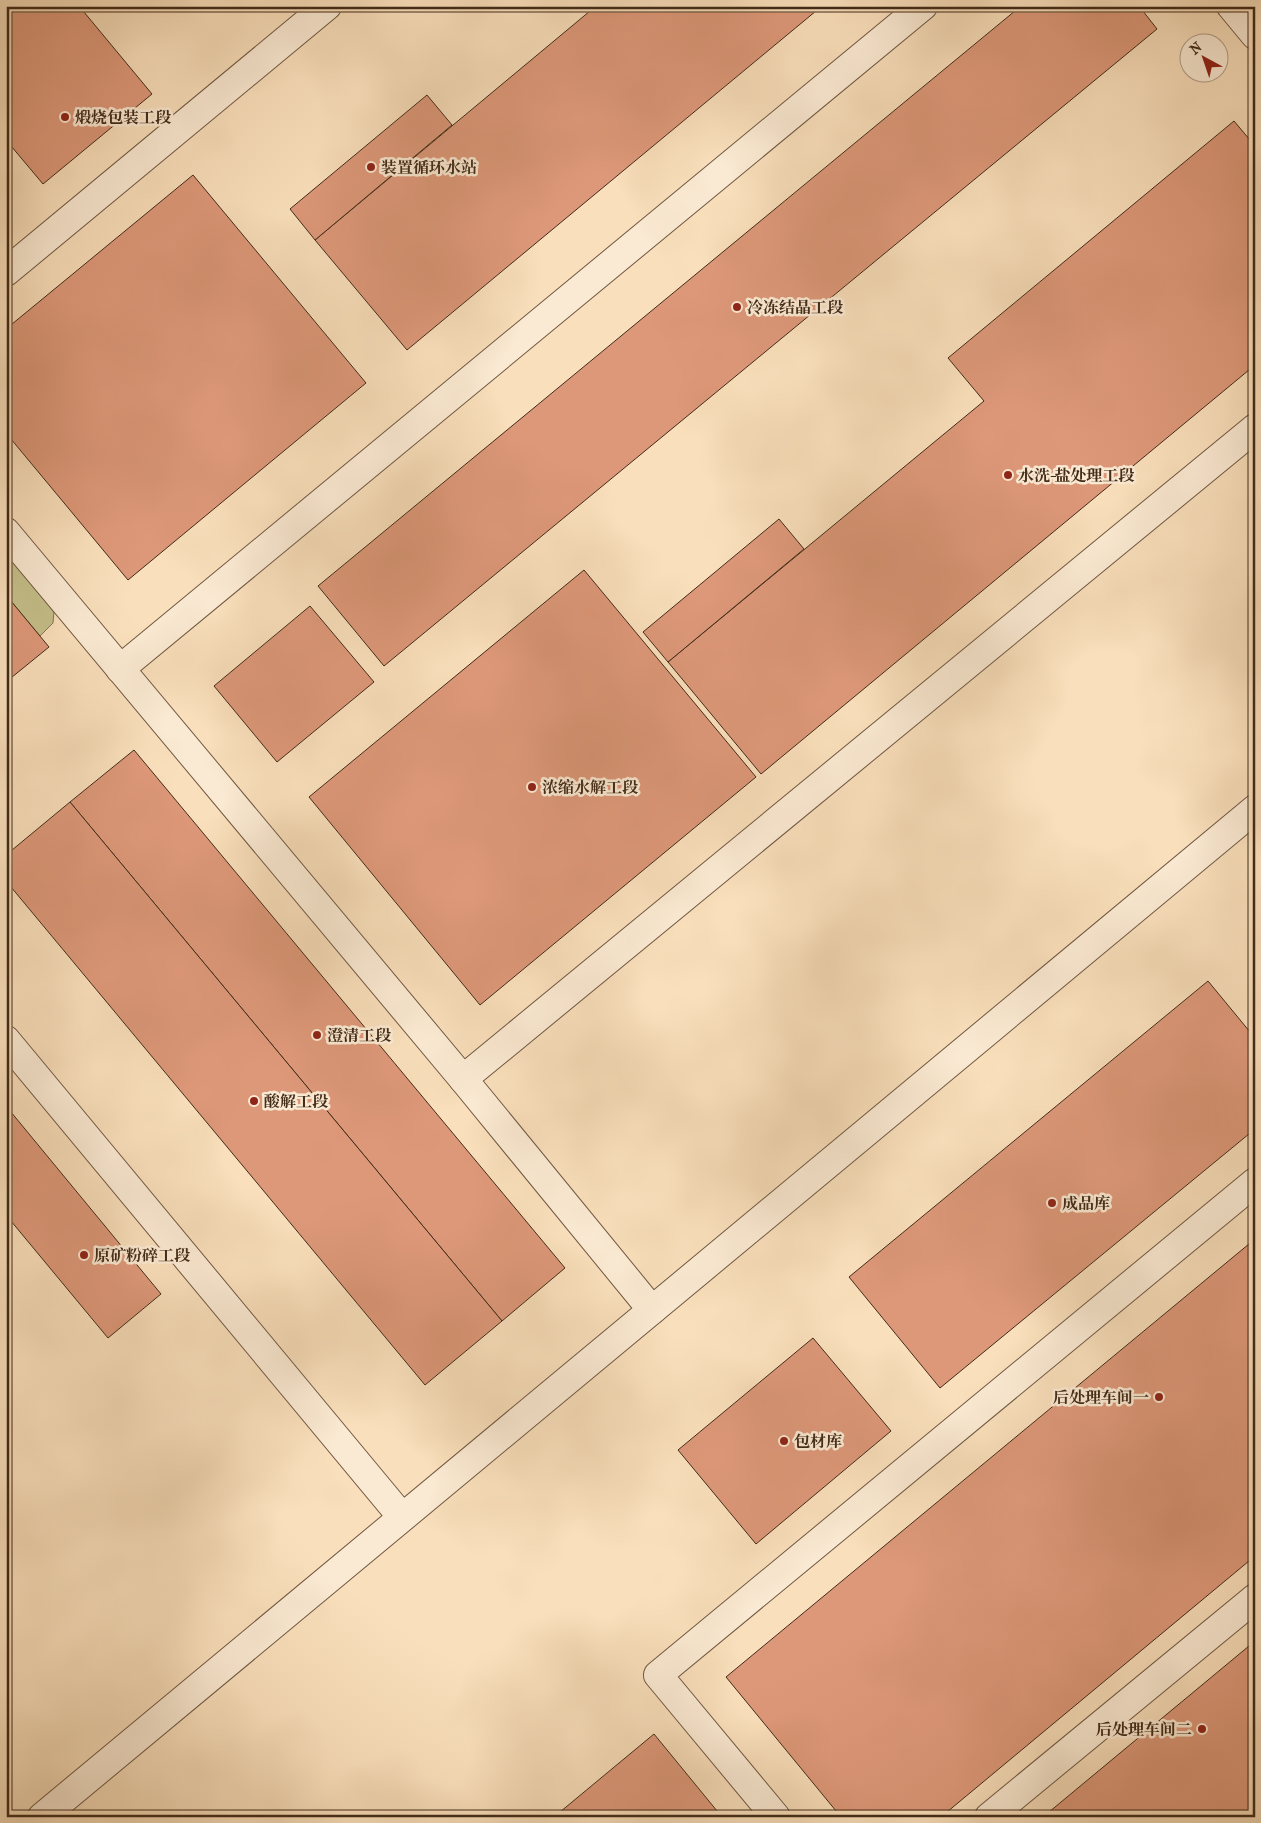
<svg xmlns="http://www.w3.org/2000/svg" width="1261" height="1823" font-family="'IM FELL French Canon','Noto Serif SC',serif">
<style>
.green{fill:#c5c08b;stroke:#847652}
.building{fill:#dd9879;stroke:#422b19}
.lines{fill:none;stroke-linecap:round;stroke-linejoin:round}
.minor-casing{stroke:#705842;stroke-width:30}
.minor{stroke:#fbead3;stroke-width:28}
.poi-dot{fill:#8f2418;stroke:#fbead3;stroke-width:2}
.labels{text-anchor:middle;stroke-width:5;stroke-linejoin:round;paint-order:stroke}
.poi-label{font-size:16px;font-weight:bold;fill:#422b19;stroke:#fbead3;text-anchor:start}
</style>
<rect width="100%" height="100%" fill="#f9dfbb"/>
<filter id="stains"><feTurbulence type="fractalNoise" baseFrequency=".004" numOctaves="4"/><feColorMatrix values="0 0 0 0 .2 0 0 0 0 .09 0 0 0 0 .02 0 0 0 .5 -.17"/></filter>
<radialGradient id="worn" r=".72"><stop offset=".6" stop-color="#630" stop-opacity="0"/><stop offset="1" stop-color="#630" stop-opacity=".3"/></radialGradient>
<path class="green" d="M6,554l48,57 -1,12 -13,13 -34,-41z"/>
<g class="building">
<path d="M6,6h73l73,88 -109,90 -37,-44z"/>
<path d="M596,6h226l-415,344 -92,-110z"/>
<path d="M1021,6h118l18,23 -773,637 -66,-80z"/>
<path d="M427,95l25,30 -137,115 -25,-31z"/>
<path d="M1234,121l21,25v219l-494,409 -93,-112 316,-261 -36,-43z"/>
<path d="M193,175l173,208 -238,197 -122,-147v-104z"/>
<path d="M779,519l25,30 -136,113 -25,-30z"/>
<path d="M584,570l172,207 -276,228 -171,-208z"/>
<path d="M6,595l43,52 -43,35z"/>
<path d="M310,606l64,76 -97,80 -63,-76z"/>
<path d="M134,750l431,518 -63,53 -432,-519z"/>
<path d="M70,802l432,519 -77,64 -419,-504v-26z"/>
<path d="M1208,981l47,57v91l-315,259 -91,-111z"/>
<path d="M6,1106l155,188 -53,44 -102,-123z"/>
<path d="M1255,1239v317l-314,261h-100l-115,-140z"/>
<path d="M813,1338l78,93 -135,113 -78,-94z"/>
<path d="M1255,1641v176h-212z"/>
<path d="M654,1734l68,83h-168z"/>
</g>
<g class="lines">
<g class="minor-casing">
<g id="minor">
<path d="M1231,6l24,29"/>
<path d="M6,272l321,-266"/>
<path d="M6,532l457,547 189,231"/>
<path d="M120,669l803,-663"/>
<path d="M6,1040l396,477"/>
<path d="M463,1079l792,-651"/>
<path d="M42,1817l1213,-1008"/>
<path d="M776,1817l-118,-142 597,-493"/>
<path d="M989,1817l266,-219"/>
</g>
</g>
<use href="#minor" class="minor"/>
</g>
<g class="poi-dot">
<circle cx="65" cy="117" r="5"/>
<circle cx="371" cy="167" r="5"/>
<circle cx="737" cy="307" r="5"/>
<circle cx="1008" cy="475" r="5"/>
<circle cx="532" cy="787" r="5"/>
<circle cx="317" cy="1035" r="5"/>
<circle cx="254" cy="1101" r="5"/>
<circle cx="1052" cy="1203" r="5"/>
<circle cx="84" cy="1255" r="5"/>
<circle cx="1159" cy="1397" r="5"/>
<circle cx="784" cy="1441" r="5"/>
<circle cx="1202" cy="1729" r="5"/>
</g>
<g class="labels">
<g class="poi-label">
<text x="75" y="123">煅烧包装工段</text>
<text x="381" y="173">装置循环水站</text>
<text x="747" y="313">冷冻结晶工段</text>
<text x="1018" y="481">水洗-盐处理工段</text>
<text x="542" y="793">浓缩水解工段</text>
<text x="327" y="1041">澄清工段</text>
<text x="264" y="1107">酸解工段</text>
<text x="1062" y="1209">成品库</text>
<text x="94" y="1261">原矿粉碎工段</text>
<text x="1149" y="1403" text-anchor="end">后处理车间一</text>
<text x="794" y="1447">包材库</text>
<text x="1192" y="1735" text-anchor="end">后处理车间二</text>
</g>
</g>
<rect width="1261" height="1823" fill="none" stroke="#f9dfbb" stroke-width="25"/>
<rect x="8" y="8" width="1246" height="1808" fill="none" stroke="#422b19" stroke-width="2.5"/>
<rect x="12" y="12" width="1236" height="1798" fill="none" stroke="#422b19"/>
<g transform="translate(1204 58) rotate(320)"><circle r="24" fill="#fbead3" stroke="#b19e89"/>
<path d="M0-4L9 19L0 12L-9 19Z" fill="#8f2418"/>
<text y="-8" font-size="14" font-weight="bold" text-anchor="middle" fill="#422b19">N</text>
</g>
<rect width="100%" height="100%" filter="url(#stains)"/>
<rect width="100%" height="100%" fill="url(#worn)"/>
</svg>
